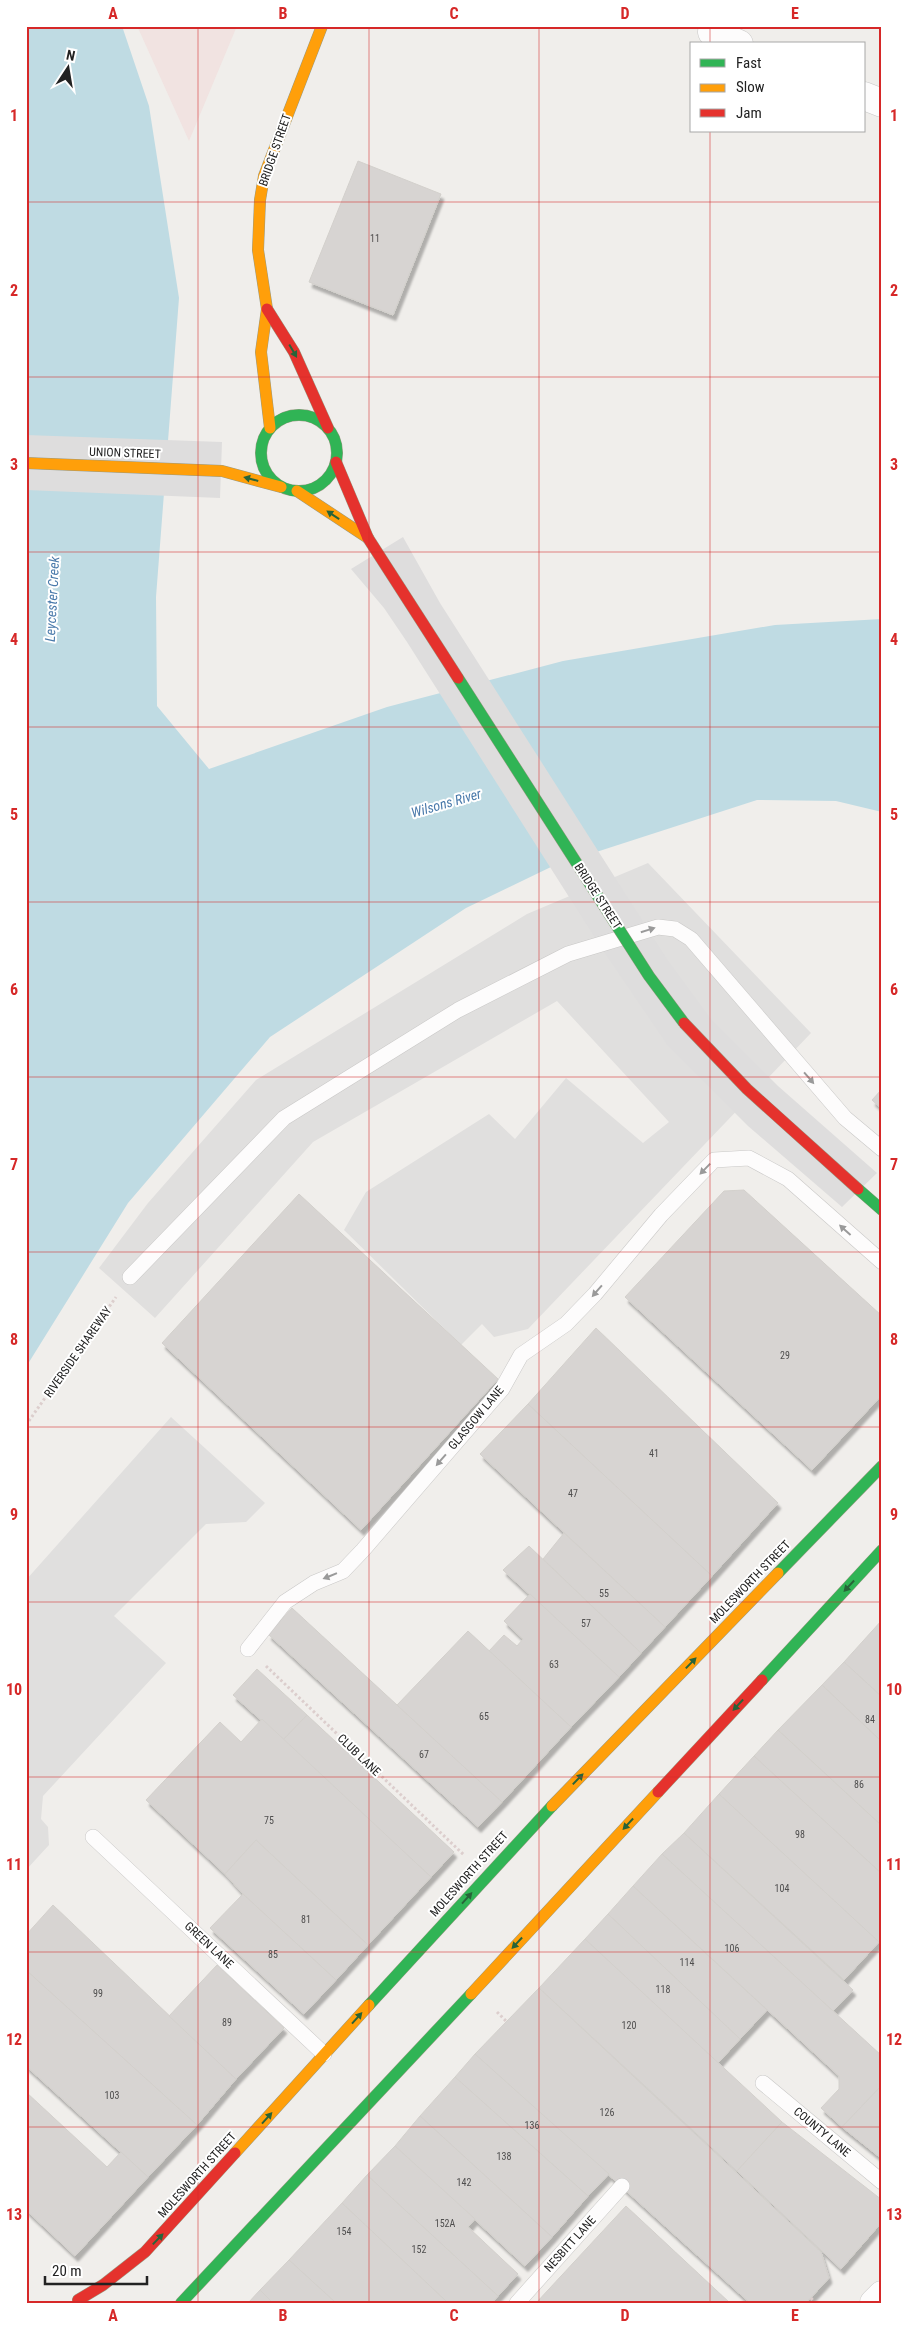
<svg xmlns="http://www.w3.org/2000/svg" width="908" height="2329" font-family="'Roboto Condensed',sans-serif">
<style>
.commercial{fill:#f1e3e1}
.parking{fill:#e0dfde}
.water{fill:#bfdbe3}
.pier{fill:#dedddd}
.building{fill:#d7d4d2;stroke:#d3d0cc;filter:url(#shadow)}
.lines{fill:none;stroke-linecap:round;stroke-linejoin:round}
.lane-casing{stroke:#c9c8c7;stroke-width:16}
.street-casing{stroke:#c9c8c7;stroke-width:29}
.fast-casing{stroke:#999a82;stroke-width:12}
.slow-casing{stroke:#999a82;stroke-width:12}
.jam-casing{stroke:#999a82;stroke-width:12}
.path{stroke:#dccecd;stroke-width:3;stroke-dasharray:2.5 2.5;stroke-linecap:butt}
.lane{stroke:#fdfcfc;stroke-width:15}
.street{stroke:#fdfcfc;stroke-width:28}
.fast{stroke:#30b455;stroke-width:11}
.slow{stroke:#ff9f0a;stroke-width:11}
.jam{stroke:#e5322d;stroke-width:11}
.fast-bridge-casing{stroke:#999a82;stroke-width:12;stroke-linecap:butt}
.jam-bridge-casing{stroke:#999a82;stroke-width:12;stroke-linecap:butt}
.fast-bridge{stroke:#30b455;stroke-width:11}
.jam-bridge{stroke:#e5322d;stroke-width:11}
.oneway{fill:#286439}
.oneway2{fill:#9a9a9a}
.grid{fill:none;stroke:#d62828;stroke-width:1;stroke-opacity:0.55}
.labels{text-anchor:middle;stroke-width:4;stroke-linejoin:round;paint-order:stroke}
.number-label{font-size:10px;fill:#4f4e4e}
.street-label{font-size:12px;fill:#222;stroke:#fff}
.water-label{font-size:14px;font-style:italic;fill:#4a7aab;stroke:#fff}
.neatline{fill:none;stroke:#d62828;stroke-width:2}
.grid-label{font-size:16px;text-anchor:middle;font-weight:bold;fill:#d62828}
</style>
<defs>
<filter id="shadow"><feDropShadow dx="3" dy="5.5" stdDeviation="1" flood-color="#0004"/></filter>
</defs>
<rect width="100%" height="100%" fill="#f0eeeb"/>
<path class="commercial" d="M137,26h100l-48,115 -51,-113z"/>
<g class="parking">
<path d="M648,863l163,170 -283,296 -34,8 -12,-13 -21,21 -117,-115 22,-38 123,-78 26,25 51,-61 77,65 26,-21 -112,-121 -244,141 -158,176 -56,-50 49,-65 108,-123 271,-166z"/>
<path d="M171,1417l94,86 -19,19 -40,2 -92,92 52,47 -123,133 -2,23 7,8 1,18 -23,25v-290z"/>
</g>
<path class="water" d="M26,26h96l27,80 30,192 -23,299 1,109 52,63 178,-62 176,-46 212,-36 107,-6v193l-46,-11 -79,-1 -204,66 -87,42 -196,129 -142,166 -102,164z"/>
<g class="pier">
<path d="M26,435l196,7 -2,56 -194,-8z"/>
<path d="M403,537l37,66 227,356 44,60 67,67 99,87 -35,34 -94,-81 -80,-80 -64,-94 -197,-310 -23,-34 -33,-39z"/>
</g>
<g class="building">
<path d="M358,161l83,33 -48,121 -84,-33z"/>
<path d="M882,1089v20l-10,-9z"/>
<path d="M744,1190l138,126v79l-70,75 -187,-173 99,-106z"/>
<path d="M299,1194l199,185 -137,151 -199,-187z"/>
<path d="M596,1328l182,175 -66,73 -184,-172z"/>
<path d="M528,1404l184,172 -47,51 -185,-173z"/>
<path d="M564,1533l101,94 -24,26 -98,-94z"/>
<path d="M529,1546l112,107 -22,24 -116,-107z"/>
<path d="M530,1594l89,83 -48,50 -82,-76 15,-16 13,11 6,-7 -19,-18z"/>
<path d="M292,1608l210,194 -24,25 -210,-193z"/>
<path d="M882,1620v77l-38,-35z"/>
<path d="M468,1631l103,96 -69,75 -105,-97z"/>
<path d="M844,1662l38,35v45l-60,-57z"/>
<path d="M257,1669l50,46 -24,25 -50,-45z"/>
<path d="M822,1685l60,57v84l-104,-96z"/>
<path d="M307,1715l147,137 -23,25 -148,-137z"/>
<path d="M262,1719l169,158 -63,68 -112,-105 -31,34 -79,-74 74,-78 21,20z"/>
<path d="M778,1730l104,96v48l-128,-118z"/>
<path d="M754,1756l128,118v71l-163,-151z"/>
<path d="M719,1794l160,148 -35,38 -160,-147z"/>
<path d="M684,1833l169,157 -20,21 -171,-157z"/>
<path d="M256,1840l112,105 -32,35 -93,-86 -18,-20z"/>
<path d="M662,1854l220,202v29l-40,42 -21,-19 18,-19v-13l-206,-190z"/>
<path d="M633,1886l134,124 -27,29 -132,-125z"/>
<path d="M243,1894l93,86 -32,34 -94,-86z"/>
<path d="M53,1905l183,174 -39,46 -171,-155v-35z"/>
<path d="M608,1914l132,125 -22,24 -133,-124z"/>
<path d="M585,1939l197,183 -45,49 -198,-183z"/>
<path d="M217,1965l67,63 -48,51 -67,-63z"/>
<path d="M26,1970l171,155 -49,52 -122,-111z"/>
<path d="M539,1988l282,264 8,26 -23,25h-56l-275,-249z"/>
<path d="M475,2054l134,120 -21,22 -133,-119z"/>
<path d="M455,2077l133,119 -36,41 -132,-121z"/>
<path d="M882,2085v74l-40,-32z"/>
<path d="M26,2092l81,75 14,-15 27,25 -73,79 -49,-46z"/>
<path d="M420,2116l132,121 -27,29 -130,-120z"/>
<path d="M782,2122l100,78v22l-41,47 -104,-98z"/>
<path d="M395,2146l80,73 -7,8 50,47 -20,22 -131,-121z"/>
<path d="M367,2175l131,121 -6,7h-44l-106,-100z"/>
<path d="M342,2203l106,100h-112l-47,-43z"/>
<path d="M626,2206l104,97h-194z"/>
<path d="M289,2260l47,43h-63l-13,-13z"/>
<path d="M260,2290l13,13h-25z"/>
</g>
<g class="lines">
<g class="lane-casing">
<g id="lane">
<path d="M130,1277l154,-159 174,-108 110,-56 90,-27 17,2 16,10 154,179 37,31"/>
<path d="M248,1649l37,-47 29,-19 29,-12 20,-21 139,-161 19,-34 45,-31 29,-30 66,-79 53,-55 35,-2 39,21 94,83"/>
<path d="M93,1837l231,217"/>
<path d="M763,2083l119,99"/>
<path d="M517,2303l105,-117"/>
</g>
</g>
<g class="street-casing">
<g id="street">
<path d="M712,32l27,12"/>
<path d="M864,96l18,7"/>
<path d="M874,2303l8,-8"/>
</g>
</g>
<g class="fast-casing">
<g id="fast">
<circle cx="299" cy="453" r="38"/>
<path d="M858,1189l24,21"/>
<path d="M778,1573l104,-107"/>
<path d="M762,1680l120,-130"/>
<path d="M369,2005l183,-199"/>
<path d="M181,2303l290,-309"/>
</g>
</g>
<g class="slow-casing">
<g id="slow">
<path d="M270,428l-9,-76 6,-43 -9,-59 2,-50 4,-24 58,-150"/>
<path d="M26,463l196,8 59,16"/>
<path d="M297,491l71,47"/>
<path d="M552,1806l226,-233"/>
<path d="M471,1994l187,-202"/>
<path d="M235,2153l134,-148"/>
</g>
</g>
<g class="jam-casing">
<g id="jam">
<path d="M267,309l27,43 34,76"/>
<path d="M336,462l32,76"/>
<path d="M658,1792l104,-112"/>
<path d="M78,2300l25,-15 42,-33 90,-99"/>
</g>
</g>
<g class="path">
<path d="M26,1425l90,-128"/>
<path d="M266,1666l198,189"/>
<path d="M497,2012l10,10"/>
<path d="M811,2298l4,5"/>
</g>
<use href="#lane" class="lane"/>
<use href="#street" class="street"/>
<use href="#fast" class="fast"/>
<use href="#slow" class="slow"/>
<use href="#jam" class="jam"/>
<g class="fast-bridge-casing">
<path id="fast-bridge" d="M458,678l191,298 35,47"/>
</g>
<g class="jam-bridge-casing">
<g id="jam-bridge">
<path d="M368,538l90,140"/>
<path d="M684,1023l63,66 111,100"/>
</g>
</g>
<use href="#fast-bridge" class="fast-bridge"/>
<use href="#jam-bridge" class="jam-bridge"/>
</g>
<defs><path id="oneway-solid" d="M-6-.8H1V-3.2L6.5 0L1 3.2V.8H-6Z" transform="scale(1.25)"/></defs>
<g class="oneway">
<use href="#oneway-solid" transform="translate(293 351) rotate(60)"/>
<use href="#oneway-solid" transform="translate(251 479) rotate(-165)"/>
<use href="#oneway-solid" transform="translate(333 515) rotate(-146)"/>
<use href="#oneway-solid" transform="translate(849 1586) rotate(133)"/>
<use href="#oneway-solid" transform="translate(691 1663) rotate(-46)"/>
<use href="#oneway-solid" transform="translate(738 1705) rotate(133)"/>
<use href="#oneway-solid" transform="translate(578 1779) rotate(-46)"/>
<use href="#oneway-solid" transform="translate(628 1824) rotate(133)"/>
<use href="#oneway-solid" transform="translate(467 1898) rotate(-48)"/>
<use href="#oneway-solid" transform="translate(517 1943) rotate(133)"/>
<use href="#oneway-solid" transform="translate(357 2018) rotate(-48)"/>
<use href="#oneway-solid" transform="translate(267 2118) rotate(-48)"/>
<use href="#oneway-solid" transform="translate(158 2239) rotate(-46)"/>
</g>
<g class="oneway2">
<use href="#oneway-solid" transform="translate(648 930) rotate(-17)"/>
<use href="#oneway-solid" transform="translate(809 1078) rotate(49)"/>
<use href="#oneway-solid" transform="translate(705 1169) rotate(134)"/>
<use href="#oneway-solid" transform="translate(845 1230) rotate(-138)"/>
<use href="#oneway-solid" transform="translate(597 1291) rotate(131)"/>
<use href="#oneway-solid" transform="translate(441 1460) rotate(131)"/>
<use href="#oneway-solid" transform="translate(330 1576) rotate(158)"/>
</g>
<path class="grid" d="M198,26v2277M369,26v2277M539,26v2277M710,26v18M710,131v2172M26,202h856M26,377h856M26,552h856M26,727h856M26,902h856M26,1077h856M26,1252h856M26,1427h856M26,1602h856M26,1777h856M26,1952h856M26,2127h856"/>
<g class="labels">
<g class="number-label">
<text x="375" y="242">11</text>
<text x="785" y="1359">29</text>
<text x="654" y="1457">41</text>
<text x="573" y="1497">47</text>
<text x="604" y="1597">55</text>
<text x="586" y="1627">57</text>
<text x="554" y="1668">63</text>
<text x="484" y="1720">65</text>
<text x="870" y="1723">84</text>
<text x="424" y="1758">67</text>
<text x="859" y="1788">86</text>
<text x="269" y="1824">75</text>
<text x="800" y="1838">98</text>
<text x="782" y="1892">104</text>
<text x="306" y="1923">81</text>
<text x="732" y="1952">106</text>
<text x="273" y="1958">85</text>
<text x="687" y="1966">114</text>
<text x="663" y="1993">118</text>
<text x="98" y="1997">99</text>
<text x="227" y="2026">89</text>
<text x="629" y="2029">120</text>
<text x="112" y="2099">103</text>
<text x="607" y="2116">126</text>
<text x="532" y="2129">136</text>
<text x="504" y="2160">138</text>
<text x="464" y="2186">142</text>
<text x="445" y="2227">152A</text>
<text x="344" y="2235">154</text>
<text x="419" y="2253">152</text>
</g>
<g class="street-label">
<text transform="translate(275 150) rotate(-71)" y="4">BRIDGE STREET</text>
<text transform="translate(125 453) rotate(2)" y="4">UNION STREET</text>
<text transform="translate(598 896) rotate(57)" y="4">BRIDGE STREET</text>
<text transform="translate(78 1352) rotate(-55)" y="4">RIVERSIDE SHAREWAY</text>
<text transform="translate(476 1418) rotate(-50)" y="4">GLASGOW LANE</text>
<text transform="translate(750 1582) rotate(-46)" y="4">MOLESWORTH STREET</text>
<text transform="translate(359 1755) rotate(44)" y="4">CLUB LANE</text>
<text transform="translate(469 1874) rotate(-48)" y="4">MOLESWORTH STREET</text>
<text transform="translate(209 1945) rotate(43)" y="4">GREEN LANE</text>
<text transform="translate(822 2132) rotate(40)" y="4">COUNTY LANE</text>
<text transform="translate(197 2175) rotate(-48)" y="4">MOLESWORTH STREET</text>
<text transform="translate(570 2244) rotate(-48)" y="4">NESBITT LANE</text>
</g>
<g class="water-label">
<text transform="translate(52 599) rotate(-87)" y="5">Leycester Creek</text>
<text transform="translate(446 803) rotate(-16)" y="5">Wilsons River</text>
</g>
</g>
<rect width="908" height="2329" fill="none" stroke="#ffffff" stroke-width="55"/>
<rect x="690" y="42" width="175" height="90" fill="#ffffff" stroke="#a7a7a7"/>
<rect x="700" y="59" width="25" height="8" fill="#30b455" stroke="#a7a7a7"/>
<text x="736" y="68" font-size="15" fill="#222222">Fast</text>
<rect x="700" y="84" width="25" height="8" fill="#ff9f0a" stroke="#a7a7a7"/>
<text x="736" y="92" font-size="15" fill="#222222">Slow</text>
<rect x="700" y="109" width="25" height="8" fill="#e5322d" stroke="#a7a7a7"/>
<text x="736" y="118" font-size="15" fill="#222222">Jam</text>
<g transform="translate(68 68) rotate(12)" stroke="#ffffff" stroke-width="4" paint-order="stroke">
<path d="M0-4L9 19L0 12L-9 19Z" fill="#222222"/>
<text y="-8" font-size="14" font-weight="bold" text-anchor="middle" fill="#222222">N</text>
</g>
<path d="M45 2276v8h102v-8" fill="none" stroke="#222222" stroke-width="2.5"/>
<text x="52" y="2276" font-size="15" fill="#222222" stroke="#ffffff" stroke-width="4" paint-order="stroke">20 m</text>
<rect x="28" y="28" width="852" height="2274" class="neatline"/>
<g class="grid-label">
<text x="113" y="19">A</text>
<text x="283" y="19">B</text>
<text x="454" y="19">C</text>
<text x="625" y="19">D</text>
<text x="795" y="19">E</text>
<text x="14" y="121">1</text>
<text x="894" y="121">1</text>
<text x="14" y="296">2</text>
<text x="894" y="296">2</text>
<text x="14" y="470">3</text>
<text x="894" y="470">3</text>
<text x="14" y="645">4</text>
<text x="894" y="645">4</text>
<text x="14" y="820">5</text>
<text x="894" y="820">5</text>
<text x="14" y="995">6</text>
<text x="894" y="995">6</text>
<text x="14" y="1170">7</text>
<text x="894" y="1170">7</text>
<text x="14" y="1345">8</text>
<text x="894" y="1345">8</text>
<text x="14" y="1520">9</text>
<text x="894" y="1520">9</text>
<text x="14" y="1695">10</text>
<text x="894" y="1695">10</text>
<text x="14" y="1870">11</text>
<text x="894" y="1870">11</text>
<text x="14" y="2045">12</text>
<text x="894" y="2045">12</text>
<text x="14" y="2220">13</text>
<text x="894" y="2220">13</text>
<text x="113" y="2321">A</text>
<text x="283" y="2321">B</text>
<text x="454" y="2321">C</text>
<text x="625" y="2321">D</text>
<text x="795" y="2321">E</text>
</g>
</svg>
